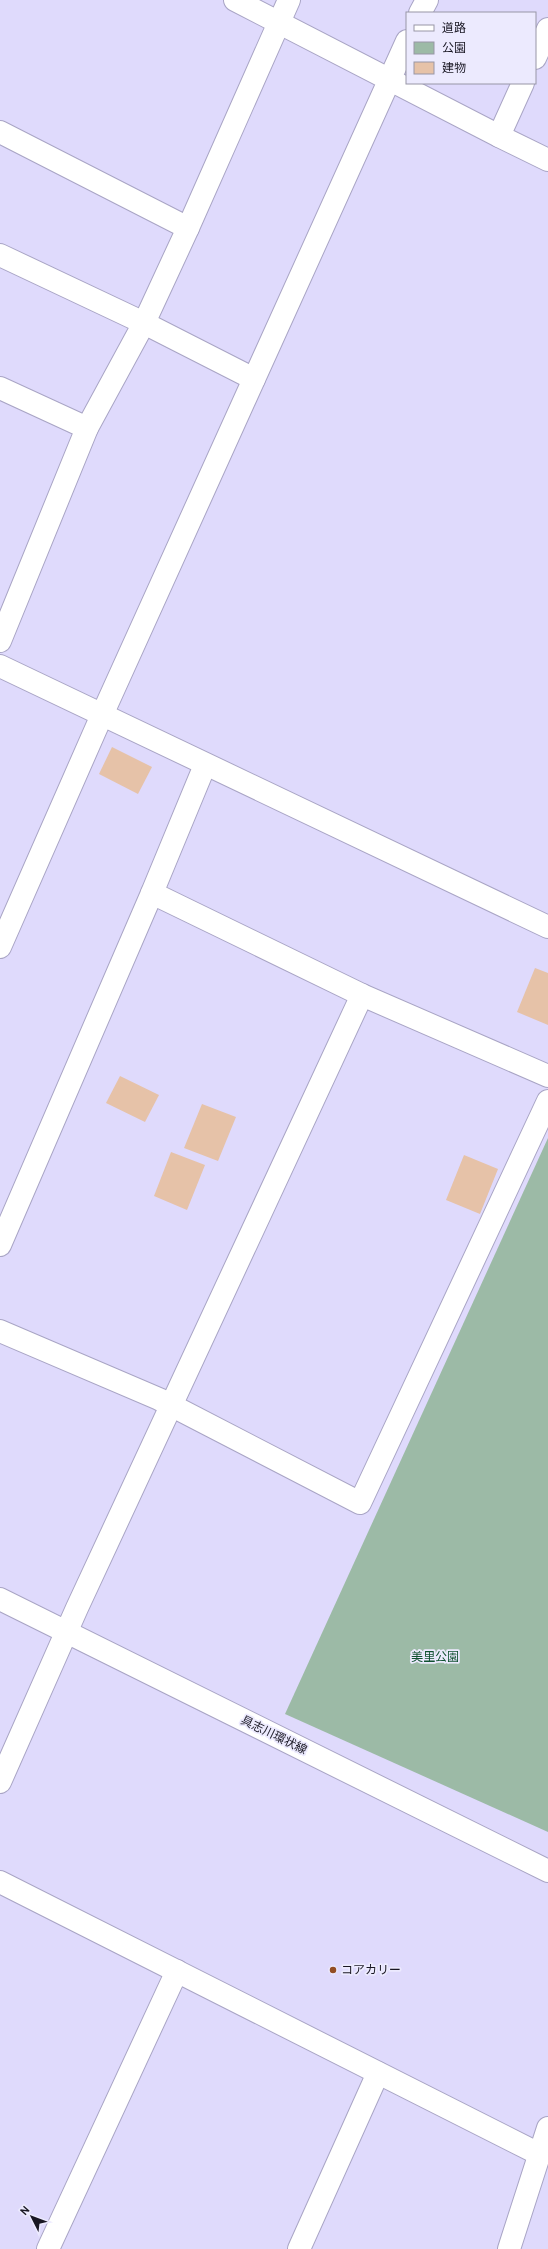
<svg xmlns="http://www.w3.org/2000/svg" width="548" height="2249" font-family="Overpass,'Noto Sans JP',sans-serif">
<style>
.green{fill:#9cbaa6}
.building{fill:#e6c2a8}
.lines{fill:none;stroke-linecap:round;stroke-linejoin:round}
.minor-casing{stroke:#a9a5c5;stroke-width:24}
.major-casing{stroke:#a9a5c5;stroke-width:24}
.minor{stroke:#fff;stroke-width:22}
.major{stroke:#fff;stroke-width:22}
.poi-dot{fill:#934d24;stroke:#eceafe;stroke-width:1.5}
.labels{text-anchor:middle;stroke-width:3.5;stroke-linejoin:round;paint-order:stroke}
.park-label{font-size:12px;fill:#105131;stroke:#eceafe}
.street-label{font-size:12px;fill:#191723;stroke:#eceafe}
.poi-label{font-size:12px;fill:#191723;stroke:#eceafe;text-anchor:start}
</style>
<rect width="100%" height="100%" fill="#dfdafc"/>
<path class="green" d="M548,1138v694l-263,-118z"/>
<g class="building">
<path d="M112,747l40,20 -14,27 -39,-20z"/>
<path d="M535,968l13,5v52l-31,-13z"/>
<path d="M120,1076l39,19 -14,27 -39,-19z"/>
<path d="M202,1104l34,13 -18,44 -34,-13z"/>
<path d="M171,1152l34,13 -18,45 -33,-14z"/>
<path d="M464,1155l34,14 -18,45 -34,-14z"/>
</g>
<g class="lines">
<g class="minor-casing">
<g id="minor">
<path d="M235,0l264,136"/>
<path d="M420,13l7,-13"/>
<path d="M535,58l13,-29"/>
<path d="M523,83l-24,53 49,24"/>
<path d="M0,132l188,96"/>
<path d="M0,255l144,68 110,56"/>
<path d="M0,388l87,40 -87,213"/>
<path d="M87,428l57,-105 44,-95 101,-228"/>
<path d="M0,666l548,261"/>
<path d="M152,893l53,-128"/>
<path d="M0,947l102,-232 305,-674"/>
<path d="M0,1245l152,-352 210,102 186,81"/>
<path d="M0,1331l159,68 201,104 188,-402"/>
<path d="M0,1782l77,-174 285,-613"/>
<path d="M0,1882l539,272"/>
<path d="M48,2249l129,-278"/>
<path d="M299,2249l79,-176"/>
<path d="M509,2249l39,-121"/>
</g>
</g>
<g class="major-casing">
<path id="major" d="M0,1599l548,272"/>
</g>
<use href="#minor" class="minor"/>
<use href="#major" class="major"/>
</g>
<circle class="poi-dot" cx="333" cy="1970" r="4"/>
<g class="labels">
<g class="park-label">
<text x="435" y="1661">美里公園</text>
</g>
<g class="street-label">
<text transform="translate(274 1735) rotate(26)" y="4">具志川環状線</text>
</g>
<g class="poi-label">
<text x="341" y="1974">コアカリー</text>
</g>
</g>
<rect x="406" y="12" width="130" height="72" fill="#eceafe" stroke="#9896a6"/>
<rect x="414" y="25" width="20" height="6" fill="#ffffff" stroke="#9896a6"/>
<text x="442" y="32" font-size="12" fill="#191723">道路</text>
<rect x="414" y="42" width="20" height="12" fill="#9cbaa6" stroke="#9896a6"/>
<text x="442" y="52" font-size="12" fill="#191723">公園</text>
<rect x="414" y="62" width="20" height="12" fill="#e6c2a8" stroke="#9896a6"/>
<text x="442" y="72" font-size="12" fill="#191723">建物</text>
<g transform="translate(32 2217) rotate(312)" stroke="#eceafe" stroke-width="3" paint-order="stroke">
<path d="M0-3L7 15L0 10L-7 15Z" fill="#191723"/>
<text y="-6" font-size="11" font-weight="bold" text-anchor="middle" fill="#191723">N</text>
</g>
</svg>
